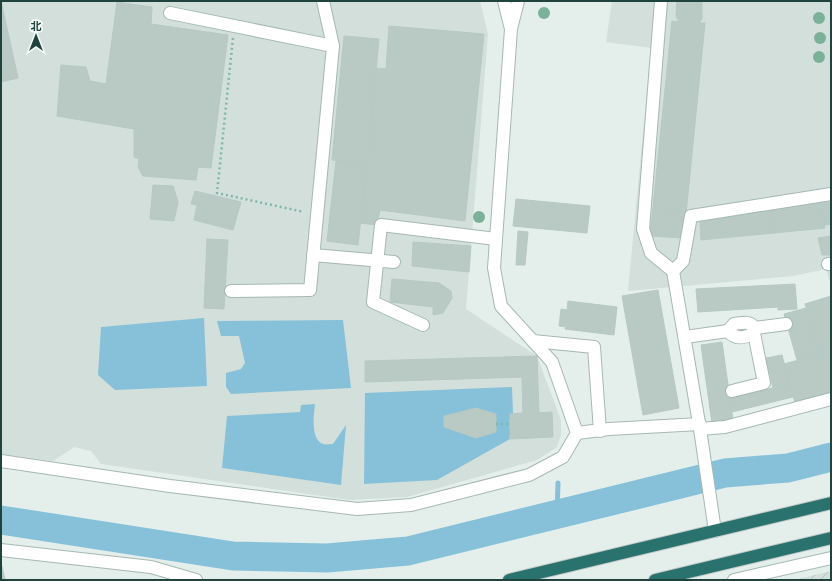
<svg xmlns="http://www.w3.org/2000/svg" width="832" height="581" font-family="Mulish,'Noto Sans SC',sans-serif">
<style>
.built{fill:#d2dfdb}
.industrial{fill:url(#industrial-furrows)}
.water{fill:#87c1d9}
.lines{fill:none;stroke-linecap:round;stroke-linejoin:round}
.stream{stroke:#87c1d9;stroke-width:5}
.river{stroke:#87c1d9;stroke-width:29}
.building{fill:#b9cac5;stroke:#b6c9c4}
.minor-casing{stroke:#a6b8b4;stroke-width:14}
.highway-casing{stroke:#c1cac9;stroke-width:14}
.path{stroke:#81b6ac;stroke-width:2.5;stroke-dasharray:2 3;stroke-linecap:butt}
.minor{stroke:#fff;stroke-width:12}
.highway{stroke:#2a726d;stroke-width:12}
.tree{fill:#7cb199}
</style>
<defs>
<pattern id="industrial-furrows" width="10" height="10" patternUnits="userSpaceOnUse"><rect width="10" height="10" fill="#d2dfdb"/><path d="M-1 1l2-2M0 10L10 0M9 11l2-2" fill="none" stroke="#b4c1bd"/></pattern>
</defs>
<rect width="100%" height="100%" fill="#e4efec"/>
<g class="built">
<path d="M1,1h479l8,33 -22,275 71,47 24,64v15l-4,12 -20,13 -130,37 -58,3 -248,-36 -10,-13 -17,-4 -21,14 -52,-7z"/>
<path d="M612,1h219v284l-5,-16 -33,7 -165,15 23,-243 -45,-6z"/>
</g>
<path class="industrial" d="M831,571v9h-37z"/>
<g class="water">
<path d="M204,318l3,68 -92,4 -17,-15 3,-48z"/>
<path d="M343,320l8,68 -120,6 -5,-7v-14l15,-4 4,-6 -6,-27h-18l-4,-15z"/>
<path d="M512,387l1,26 -3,1v25l-73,41 -73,4 1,-91z"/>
<path d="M315,404c-1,10 -5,35 8,40 3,1 7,0 10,0l13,-19 -5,60 -119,-17 5,-52 73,-4 1,-7z"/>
</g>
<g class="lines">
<path class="stream" d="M557,515l1,-32"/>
<path class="river" d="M1,520l232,36 94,2 81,-7 317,-78 63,-5 43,-11"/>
</g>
<g class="building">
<path d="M1,1l17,77 -17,4z"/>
<path d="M677,1h25v18l-3,4h6l-20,201 -4,-2 1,-12 -29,-3 19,-186 7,1 -3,-6z"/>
<path d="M117,2l35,5 -1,17 77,11 -17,133 -13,-1 -2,13 -53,-4 -5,-9 1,-8 -5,-2v-28l-77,-13 4,-51 25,2 4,14 16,3z"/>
<path d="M389,26l95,8 -19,187 -85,-11 -3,15 -17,-2 16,-155 10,1z"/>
<path d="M344,36l35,3 -12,125 -35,-4z"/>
<path d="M336,161l31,3 -9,81 -31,-4z"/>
<path d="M153,185l20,1 5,16 -4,19 -24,-2z"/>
<path d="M195,191l46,11 -8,28 -39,-10 3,-15 -6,-1z"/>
<path d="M822,198l3,30 -51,5 -2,-26z"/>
<path d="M516,199l74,7 -3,27 -74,-7z"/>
<path d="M831,202v22l-6,1 -3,-22z"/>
<path d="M653,207l29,3 -1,12 4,2 -2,4 -1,10 -32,-2z"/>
<path d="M772,210l2,23 -73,7 -1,-18z"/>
<path d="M518,231l10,1 -3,33h-9z"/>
<path d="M831,236v19h-9l-4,-17z"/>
<path d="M207,239l21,1 -4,69 -20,-1z"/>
<path d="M413,242l58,4 -2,26 -57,-6z"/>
<path d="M392,279l47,4 12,8 1,7 -9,15 -10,2v-8l-43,-5z"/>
<path d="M795,284l2,25 -19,1v-3l-80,5 -2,-23z"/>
<path d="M658,290l21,118 -36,7 -21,-119z"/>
<path d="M831,296v55l-12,3 -14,-50z"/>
<path d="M568,301l49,6 -3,28 -49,-6 1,-2 -7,-1 2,-17 6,1z"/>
<path d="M806,308l13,46 -22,6 -13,-46z"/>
<path d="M722,342l11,78 -21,3 -11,-78z"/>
<path d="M831,351v42l-36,10 -11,-39z"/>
<path d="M782,355l11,42 -61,15 -2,-14 43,-10 -7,-30z"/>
<path d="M537,356l2,57 13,-1 1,25 -43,2v-25l13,-1 -1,-36 -157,5v-21z"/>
<path d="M476,408l20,6v18l-20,6 -32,-11v-11z"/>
<path d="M1,566h1l3,14h-4z"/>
</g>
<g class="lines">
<g class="minor-casing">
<g id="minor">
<path d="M504,1l7,28 7,-28"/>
<path d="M661,1l-18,228 8,24 22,18 27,158 15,102"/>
<path d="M170,13l163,33"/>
<path d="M313,255l81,7"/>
<path d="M828,264h3"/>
<path d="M673,271l10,-10 8,-45 140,-22"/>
<path d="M231,291l79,-1 23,-244 -10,-45"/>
<path d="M423,325l-50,-23 8,-77 115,14"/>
<path d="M755,328l31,-4"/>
<path d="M728,331c7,9 17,7 26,2l1,-5"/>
<path d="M728,331l6,-7c8,-1 15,-4 21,4"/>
<path d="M685,337l43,-6"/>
<path d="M533,341l61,6 6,84"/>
<path d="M732,391l32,-8 -10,-50"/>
<path d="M700,429l25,-2 106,-28"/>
<path d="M577,433l32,-4 91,-5"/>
<path d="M1,461l169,25 187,23 54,-4 118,-30 34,-18 14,-24 -25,-71 -51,-56 -7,-38 17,-239"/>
<path d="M1,550l150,17 45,13"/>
<path d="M734,580l97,-22"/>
</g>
</g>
<g class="highway-casing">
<g id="highway">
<path d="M509,580l322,-77"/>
<path d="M655,580l176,-42"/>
</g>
</g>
<g class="path">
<path d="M233,38l-16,155 87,19"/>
<path d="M496,424h14"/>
</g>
<use href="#minor" class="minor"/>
<use href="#highway" class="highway"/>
</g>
<g class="tree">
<circle cx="544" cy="13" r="6"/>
<circle cx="819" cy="18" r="6"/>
<circle cx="820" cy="38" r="6"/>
<circle cx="819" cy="57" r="6"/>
<circle cx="479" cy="217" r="6"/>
</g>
<rect width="832" height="581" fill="none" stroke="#21433e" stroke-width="4"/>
<g transform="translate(36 36)" stroke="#f5fbf9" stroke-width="3" paint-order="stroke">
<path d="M0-3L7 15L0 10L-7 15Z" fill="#21433e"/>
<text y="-6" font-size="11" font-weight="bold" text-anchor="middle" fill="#21433e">北</text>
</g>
</svg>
